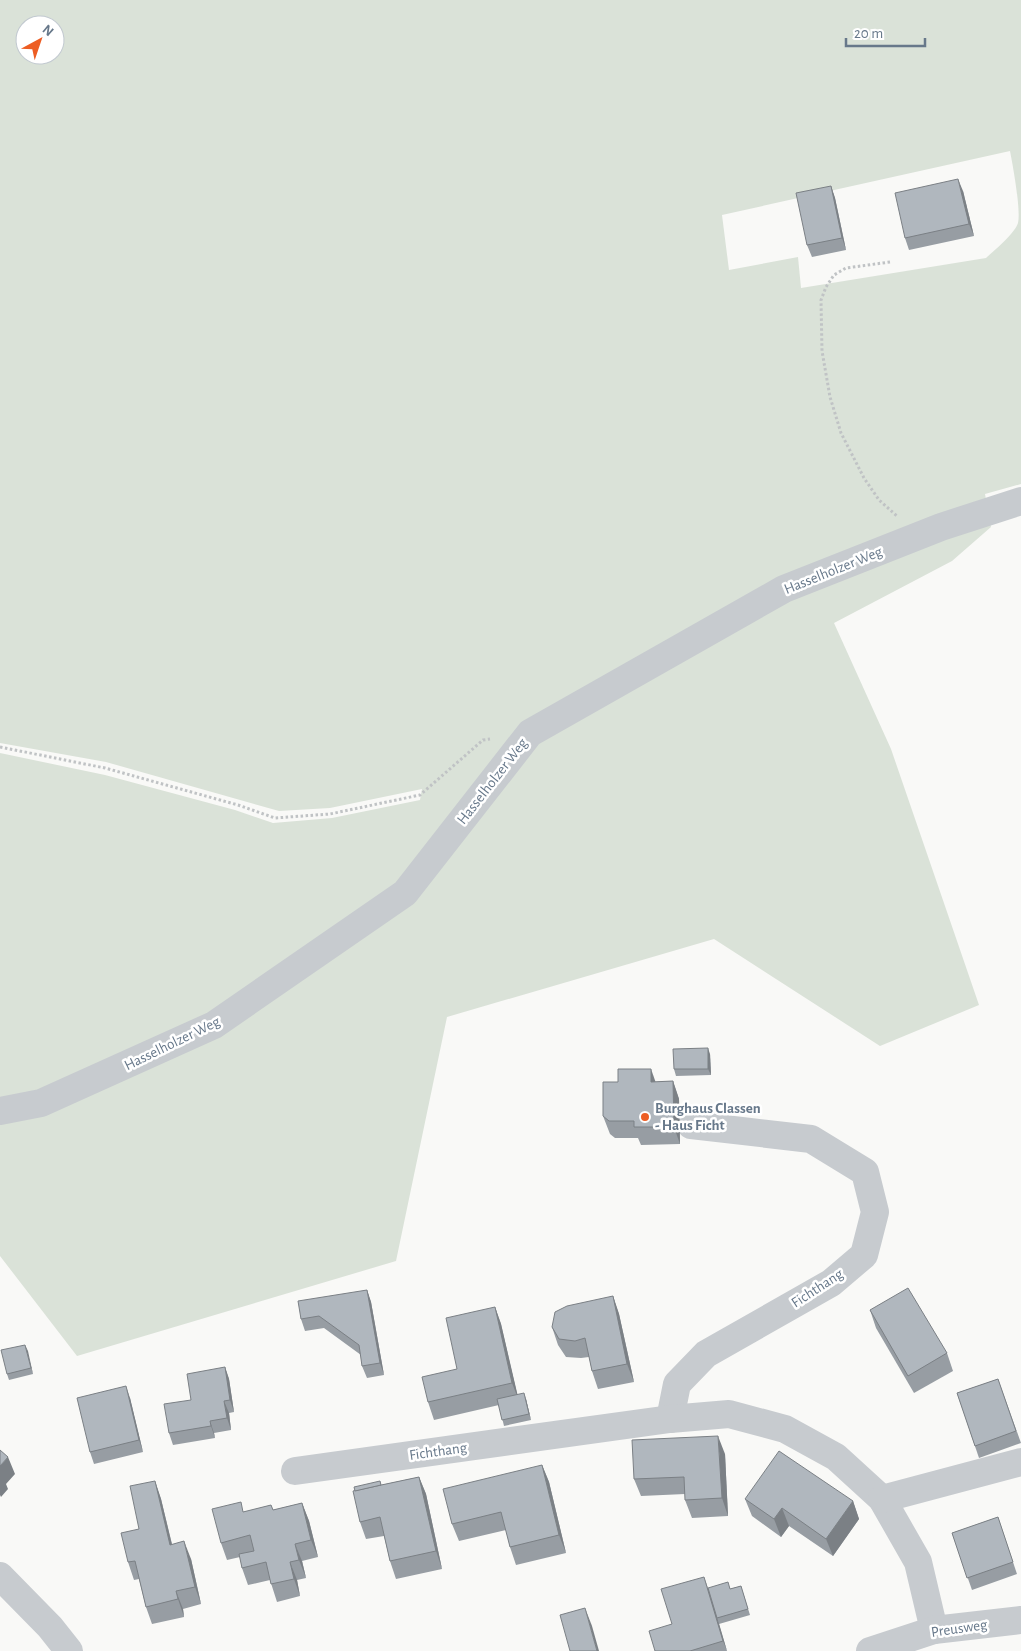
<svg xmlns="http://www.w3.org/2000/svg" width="1021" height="1651" font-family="'Alegreya Sans',sans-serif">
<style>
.green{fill:#dae2d8;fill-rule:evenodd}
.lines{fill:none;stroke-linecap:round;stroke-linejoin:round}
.path{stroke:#c0c3c5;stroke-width:3;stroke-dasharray:2.5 2.5;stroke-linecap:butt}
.minor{stroke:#c7cbcf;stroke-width:28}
.wall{fill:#979da3}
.shaded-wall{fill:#7b8085}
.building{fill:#b0b7be;stroke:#7b8085}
.poi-dot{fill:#ed5d23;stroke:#fff;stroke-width:2}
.labels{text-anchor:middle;stroke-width:5;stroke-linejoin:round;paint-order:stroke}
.street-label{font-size:15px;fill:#67788a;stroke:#fff}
.poi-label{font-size:15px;font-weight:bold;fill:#67788a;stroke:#fff;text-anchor:start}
</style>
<rect width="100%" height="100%" fill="#f9f9f7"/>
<path class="green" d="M0,0h1021v484l-36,10 6,33 -39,34 -118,62 57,126 88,256 -99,41 -166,-107 -267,78 -51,244 -319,95 -77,-100v-133l209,-105 -170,78 -39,6v-349l105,22 130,35 38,13 59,-5 88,-18 2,-11 -92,19 -51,3 -173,-49 -106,-19zM25,25h30v30h-30zM1010,151c3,15 11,59 8,72 -3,10 -23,27 -32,35l-185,30 -3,-31 -69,13 -7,-55z"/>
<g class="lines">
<g class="path">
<path d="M890,262l-44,6 -12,7 -8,12 -5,13 1,51 8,46 11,36 23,45 15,22 18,16"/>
<path d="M0,747l105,21 133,37 37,13 55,-4 90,-19 63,-55 7,-1"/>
</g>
<g class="minor">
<path d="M0,1111l41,-8 173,-78 191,-132 125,-160 254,-144 157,-62 80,-26"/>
<path d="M670,1419l7,-35 29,-30 125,-71 33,-28 11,-43 -10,-40 -54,-33 -120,-14"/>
<path d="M295,1471l375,-52 59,-5 56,15 51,28 46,42 36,63 16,68"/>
<path d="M882,1499l139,-37"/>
<path d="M0,1576l50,51 19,24"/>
<path d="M870,1651l64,-21 87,-10"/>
</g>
</g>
<g class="wall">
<path d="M831,186l4,12 11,52 -34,7 -5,-12z"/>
<path d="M963,191l11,45 -65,14 -4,-12z"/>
<path d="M710,1054l1,21 -35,1 -2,-7z"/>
<path d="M673,1081l6,18 1,45 -39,1 -3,-7h-23l-5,-4 -7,-18 52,-34z"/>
<path d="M367,1290l4,12 13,73 -17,3 -5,-12 -1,-11 -37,-27 -19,3 -4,-12z"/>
<path d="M613,1296l6,18 15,68 -36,7 -6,-18 -3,-14 -8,1 -15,-1 -8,-12 -6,-18z"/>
<path d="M495,1307l6,17 16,70 9,5 5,21 -27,6 -5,-21 -65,15 -6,-18 29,-33z"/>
<path d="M870,1310l77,43 6,18 -39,22 -38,-65z"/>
<path d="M25,1345l8,29 -24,6 -2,-6z"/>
<path d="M225,1367l4,12 5,33 -5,1 2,17 -17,3 1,5 -42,7 -4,-12 22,-33z"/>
<path d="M998,1379l23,64 -42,15 -22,-65z"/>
<path d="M130,1398l13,54 -49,12 -4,-12z"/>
<path d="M725,1454l3,62 -36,2 -7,-18v-6l-44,2 -7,-17z"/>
<path d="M542,1465l7,17 17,71 -50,12 -6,-18 -4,-17 -47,11 -7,-17z"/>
<path d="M419,1477l7,17 16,75 -46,10 -6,-18 -6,-25 -18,3 -6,-17 20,-41 1,4z"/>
<path d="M155,1481l6,18 11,45 19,15 10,45 -18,5 1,8 -32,7 -6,-17 -7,-28 -5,1 -6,-18z"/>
<path d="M745,1499l108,2 6,18 -26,37 -44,-30 -8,11 -29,-21z"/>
<path d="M302,1503l7,18 9,36 -16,4 4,17 -9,2 3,16 -23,6 -7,-22 -22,5 -6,-17 -2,-11 -13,3 -6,-17 23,-31 27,-7 2,5z"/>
<path d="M998,1517l19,57 -45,16 -20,-57z"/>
<path d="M741,1586l9,29 -31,9 -1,-4 9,31h-72l17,-27 36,-36 22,1z"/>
</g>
<g class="shaded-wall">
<path d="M958,179l5,12 11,45 -5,-12z"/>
<path d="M831,186l4,12 11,52 -4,-12z"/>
<path d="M708,1048l2,6 1,21 -3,-6z"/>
<path d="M651,1069l6,17 -6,-4z"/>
<path d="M673,1081l6,18 1,45 -6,-17z"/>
<path d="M367,1290l4,12 13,73 -4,-12z"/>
<path d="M613,1296l6,18 15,68 -7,-18z"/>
<path d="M495,1307l6,17 18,77 -7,-18z"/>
<path d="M25,1345l3,6 5,23 -2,-6z"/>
<path d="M225,1367l4,12 5,33 -4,-12z"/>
<path d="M126,1386l4,12 13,54 -4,-12z"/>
<path d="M524,1393l2,6 5,21 -2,-6z"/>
<path d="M224,1401l5,12 2,17 -4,-12z"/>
<path d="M210,1421l4,12 1,5 -4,-12z"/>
<path d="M718,1436l7,18 3,62 -6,-18z"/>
<path d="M8,1457l7,17 -9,10 2,5 -7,8 -1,-2v-29z"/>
<path d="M542,1465l7,17 17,71 -7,-18z"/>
<path d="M419,1477l7,17 16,75 -6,-18z"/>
<path d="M155,1481l6,18 15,63 -6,-17z"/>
<path d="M853,1501l6,18 -26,37 -7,-17z"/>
<path d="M302,1503l7,18 9,36 -7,-17z"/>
<path d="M782,1508l7,18 -8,11 -7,-18z"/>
<path d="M184,1541l7,18 10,45 -6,-17z"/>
<path d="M295,1544l7,17 4,17 -7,-18z"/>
<path d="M290,1562l7,18 3,16 -6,-17z"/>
<path d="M704,1577l6,17 17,57 -4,-10z"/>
<path d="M176,1591l7,18 1,8 -6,-18z"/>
<path d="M585,1608l7,18 7,25h-2z"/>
</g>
<g class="building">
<path d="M958,179l11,45 -64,14 -10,-45z"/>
<path d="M831,186l11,52 -35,7 -11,-52z"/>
<path d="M708,1048v21h-34l-1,-20z"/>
<path d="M618,1069h33v13l22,-1 1,46h-40v-6h-25l-6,-5v-34h15z"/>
<path d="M908,1288l39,65 -39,23 -38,-66z"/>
<path d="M367,1290l13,73 -18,3 -3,-21 -40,-29 -18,3 -3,-18z"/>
<path d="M613,1296l14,68 -35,7 -7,-33 -10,3 -16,-2 -7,-12 3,-15 12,-6z"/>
<path d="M495,1307l17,76 -84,19 -6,-25 35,-8 -11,-51z"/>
<path d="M25,1345l6,23 -24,6 -6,-24z"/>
<path d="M225,1367l5,33 -6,1 3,17 -17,3 1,5 -42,7 -5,-29 27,-4 -4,-26z"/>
<path d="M998,1379l18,52 -41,15 -18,-53z"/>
<path d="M126,1386l13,54 -49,12 -13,-54z"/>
<path d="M524,1393l5,21 -27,6 -5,-21z"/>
<path d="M718,1436l4,62 -37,2 -1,-23 -50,2 -2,-39z"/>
<path d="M0,1450l8,7 -8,9z"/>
<path d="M779,1451l74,50 -27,38 -44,-31 -8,11 -29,-20z"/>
<path d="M542,1465l17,70 -49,12 -9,-35 -49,12 -9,-35z"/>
<path d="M419,1477l17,74 -46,10 -10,-44 -20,5 -7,-31z"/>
<path d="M155,1481l15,64 14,-4 11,46 -19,4 2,8 -32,8 -11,-46 -7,1 -7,-29 18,-4 -9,-43z"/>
<path d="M380,1481l1,4 -26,6 -1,-4z"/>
<path d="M241,1502l2,10 28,-7 2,5 29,-7 9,37 -16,4 4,16 -9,2 4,17 -23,5 -5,-22 -24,6 -3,-14 15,-3 -4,-16 -29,8 -9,-34z"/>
<path d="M998,1517l15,45 -46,16 -15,-45z"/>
<path d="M704,1577l19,64 -33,10h-35l-6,-20 23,-7 -11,-35z"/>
<path d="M728,1582l2,7 11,-3 7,23 -31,9 -9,-30z"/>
<path d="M585,1608l12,43h-27l-10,-36z"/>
</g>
<circle class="poi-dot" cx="645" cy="1117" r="5"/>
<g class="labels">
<g class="street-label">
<text transform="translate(833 570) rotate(-22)" y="5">Hasselholzer Weg</text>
<text transform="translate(492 781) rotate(-52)" y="5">Hasselholzer Weg</text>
<text transform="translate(172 1043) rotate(-26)" y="5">Hasselholzer Weg</text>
<text transform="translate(817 1288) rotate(-33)" y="5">Fichthang</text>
<text transform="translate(438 1451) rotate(-8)" y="5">Fichthang</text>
<text transform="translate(959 1628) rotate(-8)" y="5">Preusweg</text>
</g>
<g class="poi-label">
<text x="655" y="1113">Burghaus Classen<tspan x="655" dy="17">- Haus Ficht</tspan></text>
</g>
</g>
<g transform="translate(40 40) rotate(40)"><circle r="24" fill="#ffffff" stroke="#c2c9d0"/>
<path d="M0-4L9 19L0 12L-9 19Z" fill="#ed5d23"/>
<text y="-8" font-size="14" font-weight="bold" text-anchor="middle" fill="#67788a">N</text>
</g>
<path d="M846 38v8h79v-8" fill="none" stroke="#67788a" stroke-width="2.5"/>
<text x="854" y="38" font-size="15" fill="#67788a" stroke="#ffffff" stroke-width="4" paint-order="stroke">20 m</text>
</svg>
